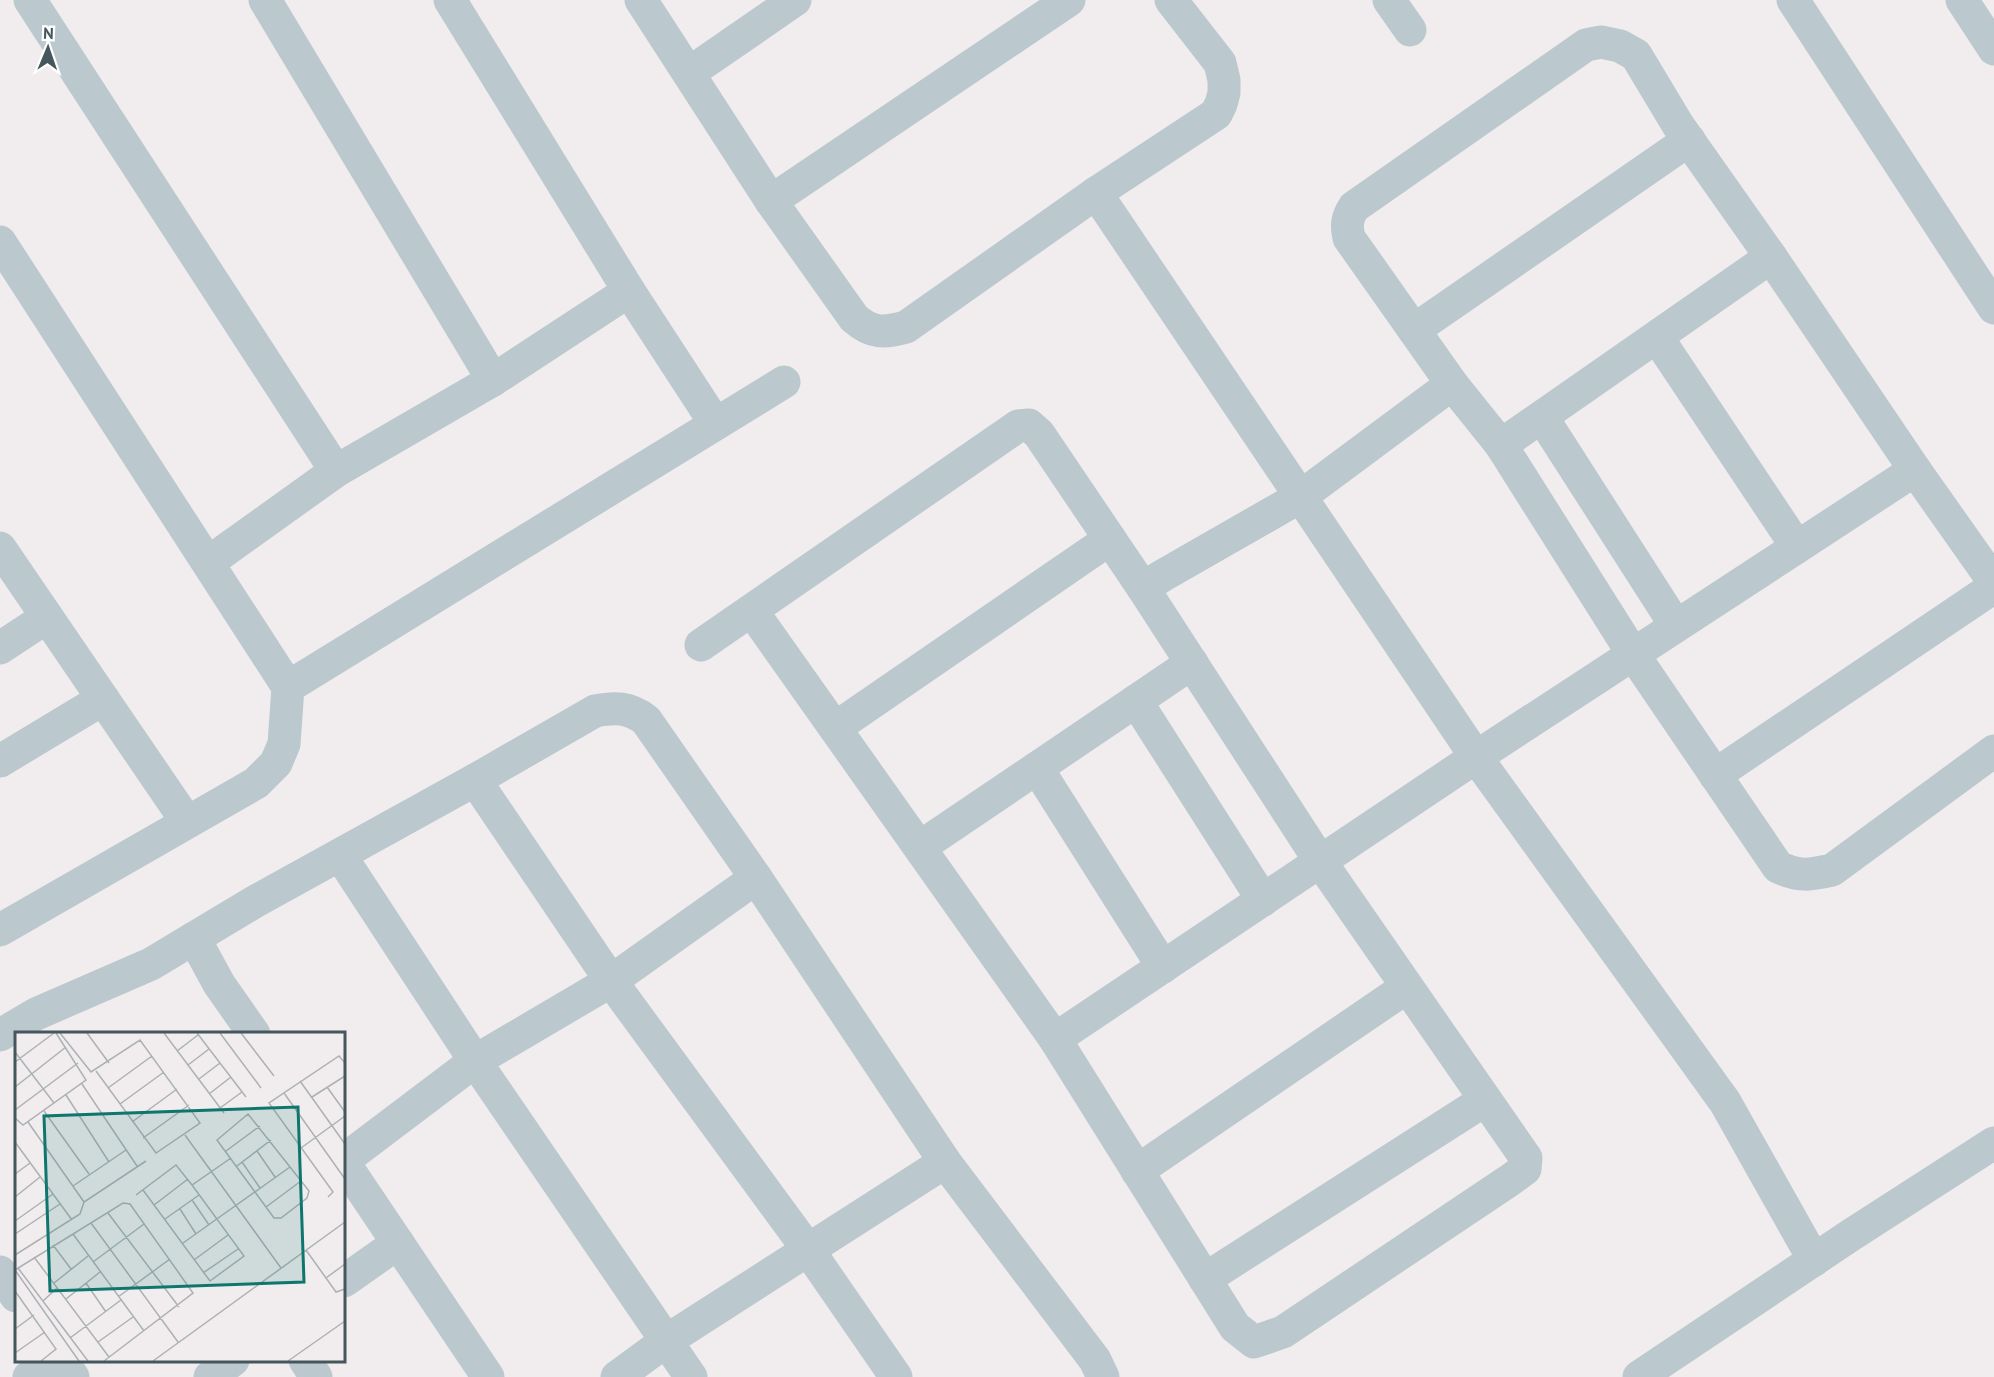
<svg xmlns="http://www.w3.org/2000/svg" width="1994" height="1377" font-family="'PT Sans',sans-serif">
<style>
.lines{fill:none;stroke-linecap:round;stroke-linejoin:round}
.minor{stroke:#bbc9ce;stroke-width:33}
.inset-road{fill:none;stroke:#acb1b4;stroke-width:1.5}
.view{fill:#0f766e;fill-opacity:0.15;stroke:#0f766e;stroke-width:3}
.inset-edge{fill:none;stroke:#45565c;stroke-width:3}
</style>
<rect width="100%" height="100%" fill="#f1edee"/>
<g class="lines">
<g class="minor">
<path d="M30,0l306,471"/>
<path d="M265,0l228,380"/>
<path d="M450,0l179,291 86,132"/>
<path d="M641,0l130,201 83,117c18,16 30,15 52,9l190,-134 120,-79 5,-10 3,-11v-13l-4,-17 -49,-63"/>
<path d="M1389,0l21,30"/>
<path d="M1793,0l201,308"/>
<path d="M1962,0l32,49"/>
<path d="M689,73l106,-73"/>
<path d="M1096,193l380,564 249,345 89,158"/>
<path d="M771,201l298,-201"/>
<path d="M0,242l288,445"/>
<path d="M1414,330l275,-190"/>
<path d="M1657,337l140,210"/>
<path d="M1542,417l134,209"/>
<path d="M1501,445l270,-188"/>
<path d="M0,548l187,274"/>
<path d="M209,562l127,-91 157,-91 136,-89"/>
<path d="M1994,582l-79,-112 -144,-213 -93,-132 -42,-70 -16,-9 -19,-4 -15,3 -232,162c-7,11 -8,18 -5,31l103,146 49,61 132,209 145,213c22,10 31,8 54,3l162,-119"/>
<path d="M752,611l303,428 180,288 19,15 29,-10 227,-152 15,-11 1,-11 -206,-297 -177,-273"/>
<path d="M701,645l317,-219 11,-1 10,9 104,154 19,-12 138,-79 152,-113"/>
<path d="M0,648l47,-31"/>
<path d="M1136,701l127,199"/>
<path d="M835,728l275,-189"/>
<path d="M0,761l103,-62"/>
<path d="M1037,768l126,199"/>
<path d="M1715,775l279,-188"/>
<path d="M475,780l136,201 198,270 87,126"/>
<path d="M920,847l272,-184"/>
<path d="M340,855l135,206 216,316"/>
<path d="M0,930l256,-147 20,-20 8,-19 4,-57 496,-305"/>
<path d="M194,938l25,46 35,50"/>
<path d="M0,1035l36,-21 115,-50 105,-63 219,-121 120,-69c20,-4 34,-4 51,9l110,158 189,284 150,198 8,17"/>
<path d="M1055,1039l421,-282 439,-287"/>
<path d="M344,1160l131,-99 136,-80 145,-103"/>
<path d="M344,1163l144,214"/>
<path d="M1137,1171l270,-184"/>
<path d="M0,1272l16,24"/>
<path d="M1205,1279l280,-179"/>
<path d="M344,1281l54,-38"/>
<path d="M61,1360l12,17"/>
<path d="M305,1360l11,17"/>
<path d="M29,1377l19,-17"/>
<path d="M210,1377l23,-17"/>
<path d="M617,1377l49,-36 279,-179"/>
<path d="M1639,1377l212,-142 143,-92"/>
</g>
</g>
<g transform="translate(15 1032)">
<rect width="330" height="330" fill="#f1edee"/>
<path class="inset-road" d="M45,1l31,39 49,-32 60,83 -44,30 -60,-82M72,1l22,30M149,1l60,80M182,1l49,64M205,1l41,55M226,1l33,43M162,19l21,-16M0,20l39,51M0,30l39,-29M173,33l21,-16M184,47l21,-16M285,49l45,63M67,52l55,82M0,55l51,-40M312,55l18,25M93,56l44,-32M269,61l61,86M194,62l22,-17M51,63l43,67M297,65l33,-21M105,72l44,-32M205,76l22,-16M0,78l63,-47M29,79l45,63M233,82l61,77 -2,7 -26,20h-7l-57,-78zM0,86l8,7 63,-45 -30,-47M13,90l56,80M117,90l45,-33M170,103l96,133M128,106l46,-33M0,110l57,78M286,116l44,-32M211,119l34,-25M242,119l18,26M227,130l18,26M222,134l34,-26M0,142l15,-11M58,154l53,-36M128,158l67,91 34,-25 -52,-71M121,163l40,-30 16,20 39,-27M0,165l25,-20M313,165l5,-5 -64,-89 70,-47 6,7M177,168l17,25M139,173l34,-26M251,175l35,-26M165,177l16,25M93,181l71,94M150,187l34,-24M0,189l38,-27M76,191l87,119M0,202l45,-30M58,202l71,97M168,211l107,-76M38,213l18,24M291,218l30,42 9,-3M0,223l65,-41 4,-12 62,-41M19,225l75,100M179,228l34,-25M78,230l51,-38M3,236l70,93M0,238l108,-67 7,1 63,89 -89,68M0,238l64,91M188,241l35,-24M311,246l19,-14M39,251l34,-27M71,251l20,29M0,259l41,58 -15,12M103,265l52,-38M51,267l34,-27M28,269l14,-13M0,297l19,-14M55,306l51,-38M83,310l35,-25M0,321l30,-21M138,329l192,-139M273,329l57,-40"/>
<path class="view" d="M283,75l6,175 -254,9 -6,-175z"/>
<rect width="330" height="330" class="inset-edge"/>
</g>
<g transform="translate(48 48) rotate(2)" stroke="#ffffff" stroke-width="4.5" paint-order="stroke">
<path d="M0-4.5L10 22L0 15L-10 22Z" fill="#45565c"/>
<text y="-9" font-size="16" font-weight="bold" text-anchor="middle" fill="#45565c">N</text>
</g>
</svg>
